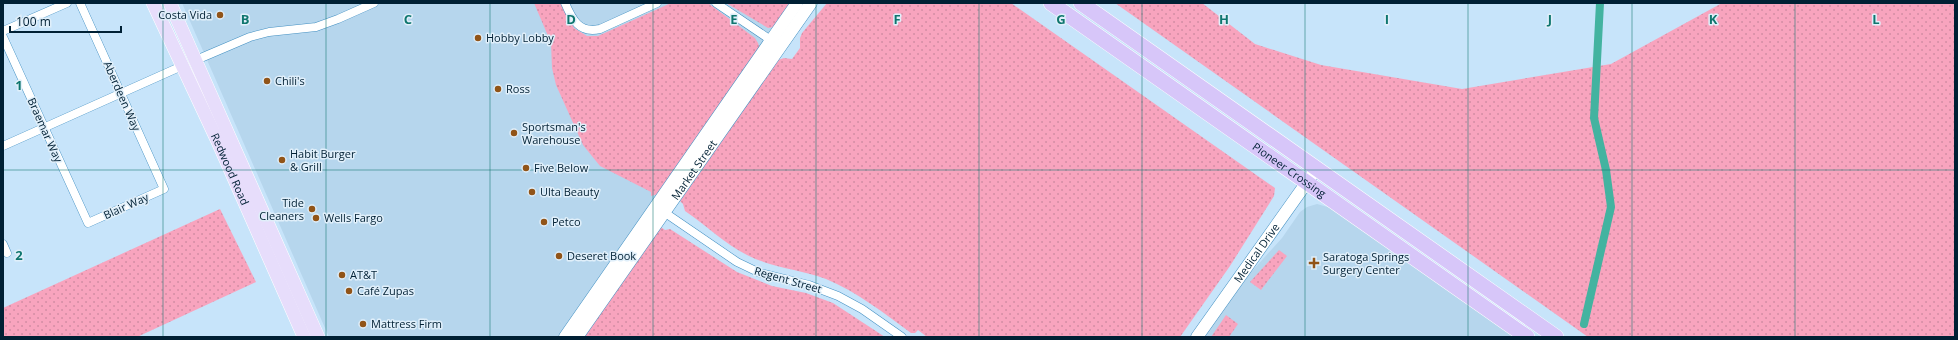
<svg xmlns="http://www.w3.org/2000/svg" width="1958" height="340" font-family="'Open Sans',sans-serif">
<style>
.built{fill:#b6d6ed}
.grass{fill:url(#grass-dots)}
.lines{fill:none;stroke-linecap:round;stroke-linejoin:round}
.canal{stroke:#43b3a0;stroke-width:8}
.street-casing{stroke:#4390c2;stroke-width:9}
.secondary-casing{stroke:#4390c2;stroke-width:13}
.primary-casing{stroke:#fff;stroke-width:14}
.highway-casing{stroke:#fff;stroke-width:16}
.street{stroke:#fff;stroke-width:8}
.secondary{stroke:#fff;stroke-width:12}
.primary{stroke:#e7ddfb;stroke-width:13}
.highway{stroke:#d7c6f9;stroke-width:15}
.grid{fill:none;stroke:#0f766e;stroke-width:1;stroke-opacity:0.55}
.poi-dot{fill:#915418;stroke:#e0effa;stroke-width:1.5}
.labels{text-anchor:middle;stroke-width:3;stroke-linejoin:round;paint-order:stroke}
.poi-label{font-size:11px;fill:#002034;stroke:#e0effa;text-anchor:start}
.street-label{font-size:11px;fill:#002034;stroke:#e0effa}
.grid-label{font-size:13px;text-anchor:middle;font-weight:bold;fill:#0f766e;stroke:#e0effa;stroke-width:3;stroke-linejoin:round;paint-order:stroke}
</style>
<defs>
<pattern id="grass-dots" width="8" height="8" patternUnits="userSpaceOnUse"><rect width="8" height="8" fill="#f8a4be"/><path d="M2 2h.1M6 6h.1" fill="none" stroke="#d38da4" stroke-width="1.8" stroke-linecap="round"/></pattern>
</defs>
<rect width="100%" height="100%" fill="#c7e4fa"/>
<g class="built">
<path d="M182,3h611l-234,334h-230z"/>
<path d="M1317,204l14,4 183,129h-310l39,-56 39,-43 18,-26 7,-5z"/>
</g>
<g class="grass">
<path d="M534,3h28l12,25 13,8h11l73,-33h37l47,35 3,5 2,6 -102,145 -7,2v-4l-51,-26 -17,-21 -27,-60 -4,-17 -1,-25z"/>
<path d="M726,3h67l-19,24 -6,1z"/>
<path d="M827,3h184l264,185 -1,8 -44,70 -50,71h-253l-9,-7 -3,3h-4c-27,-20 -54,-41 -85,-54 -26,-10 -54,-11 -79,-24 -22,-11 -41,-30 -62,-44l-2,-7 -3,-3 98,-141 6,-2 8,1 8,-11v-10l2,-5z"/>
<path d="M1115,3h87l53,41 66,21 141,24 149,-25 111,-61h233v334h-367z"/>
<path d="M220,209l36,73 -119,55h-134v-29z"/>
<path d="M661,227l4,3 5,-1 67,43 35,14 34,7 27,10 52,34h-301z"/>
<path d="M1279,250l8,6 -26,34 -11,-8z"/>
<path d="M1226,315l12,9 -9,13h-18z"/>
</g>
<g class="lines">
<path class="canal" d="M1584,324l27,-117 -5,-37 -12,-52 6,-115"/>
<g class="street-casing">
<g id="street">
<path d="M565,3c7,16 14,31 35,26l57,-26"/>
<path d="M716,3l59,40"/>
<path d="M3,31l64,-28"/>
<path d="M3,37l85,186 76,-34 -84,-186"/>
<path d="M196,60l54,-23 19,-5 47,-5 22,-8 36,-16"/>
<path d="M3,146l179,-80"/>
<path d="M661,210l76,52 23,11 49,12 29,11 24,13 40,28"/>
<path d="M3,244l4,9"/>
</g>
</g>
<g class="secondary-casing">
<g id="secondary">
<path d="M565,337l232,-334"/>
<path id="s1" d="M577,337l234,-334"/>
<path id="s2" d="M1197,337l120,-169"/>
</g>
</g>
<g class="primary-casing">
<g id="primary">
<path id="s3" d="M153,3l65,139 86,195"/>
<path d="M170,3l148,334"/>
</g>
</g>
<g class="highway-casing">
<g id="highway">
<path id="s4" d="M1051,3l476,334"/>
<path d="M1081,3l475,334"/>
</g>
</g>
<use href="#street" class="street"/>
<use href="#secondary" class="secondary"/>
<use href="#primary" class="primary"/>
<use href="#highway" class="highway"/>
</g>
<path class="grid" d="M163,3v334M326,3v334M490,3v334M653,3v334M816,3v334M979,3v334M1142,3v334M1305,3v334M1468,3v334M1632,3v334M1795,3v334M3,170h1952"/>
<g class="poi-dot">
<circle cx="220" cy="15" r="4"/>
<circle cx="478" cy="38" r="4"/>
<circle cx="267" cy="81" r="4"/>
<circle cx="498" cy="89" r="4"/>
<circle cx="514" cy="133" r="4"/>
<circle cx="282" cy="160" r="4"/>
<circle cx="526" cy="168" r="4"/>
<circle cx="532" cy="192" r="4"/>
<circle cx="312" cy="209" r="4"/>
<circle cx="316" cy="218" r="4"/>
<circle cx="544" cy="222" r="4"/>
<circle cx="559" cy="256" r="4"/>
<path d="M1312 257h4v4h4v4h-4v4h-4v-4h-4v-4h4z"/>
<circle cx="342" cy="275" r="4"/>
<circle cx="349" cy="291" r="4"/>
<circle cx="363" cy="324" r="4"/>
</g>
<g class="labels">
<g class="poi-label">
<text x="212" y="19" text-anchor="end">Costa Vida</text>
<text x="486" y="42">Hobby Lobby</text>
<text x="275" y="85">Chili's</text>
<text x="506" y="93">Ross</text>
<text x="522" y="131">Sportsman's<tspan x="522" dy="13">Warehouse</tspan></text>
<text x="290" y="158">Habit Burger<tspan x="290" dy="13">&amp; Grill</tspan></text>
<text x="534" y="172">Five Below</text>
<text x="540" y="196">Ulta Beauty</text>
<text x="304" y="207" text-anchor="end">Tide<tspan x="304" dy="13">Cleaners</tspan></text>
<text x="324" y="222">Wells Fargo</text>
<text x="552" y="226">Petco</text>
<text x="567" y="260">Deseret Book</text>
<text x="1323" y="261">Saratoga Springs<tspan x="1323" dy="13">Surgery Center</tspan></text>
<text x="350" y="279">AT&amp;T</text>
<text x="357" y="295">Café Zupas</text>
<text x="371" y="328">Mattress Firm</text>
</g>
<g class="street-label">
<text transform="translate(122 96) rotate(66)" y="4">Aberdeen Way</text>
<text transform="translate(45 130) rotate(66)" y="4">Braemar Way</text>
<text dy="4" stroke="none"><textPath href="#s3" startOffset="183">Redwood Road</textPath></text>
<text dy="4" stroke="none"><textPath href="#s1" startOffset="204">Market Street</textPath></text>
<text dy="4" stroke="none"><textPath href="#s4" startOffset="291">Pioneer Crossing</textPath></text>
<text transform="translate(126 206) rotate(-24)" y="4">Blair Way</text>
<text dy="4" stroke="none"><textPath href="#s2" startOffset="103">Medical Drive</textPath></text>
<text transform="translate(788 280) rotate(16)" y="4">Regent Street</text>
</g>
</g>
<g class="grid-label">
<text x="245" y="24">B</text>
<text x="408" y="24">C</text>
<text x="571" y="24">D</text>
<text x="734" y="24">E</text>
<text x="897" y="24">F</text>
<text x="1061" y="24">G</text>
<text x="1224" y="24">H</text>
<text x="1387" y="24">I</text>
<text x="1550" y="24">J</text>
<text x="1713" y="24">K</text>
<text x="1876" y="24">L</text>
<text x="19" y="90">1</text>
<text x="19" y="260">2</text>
</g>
<rect width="1958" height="340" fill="none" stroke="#002034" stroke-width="8"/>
<path d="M10 26v6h111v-6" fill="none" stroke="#002034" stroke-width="2"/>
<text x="16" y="26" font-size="12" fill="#002034" stroke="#e0effa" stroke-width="3" paint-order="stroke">100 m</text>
</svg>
